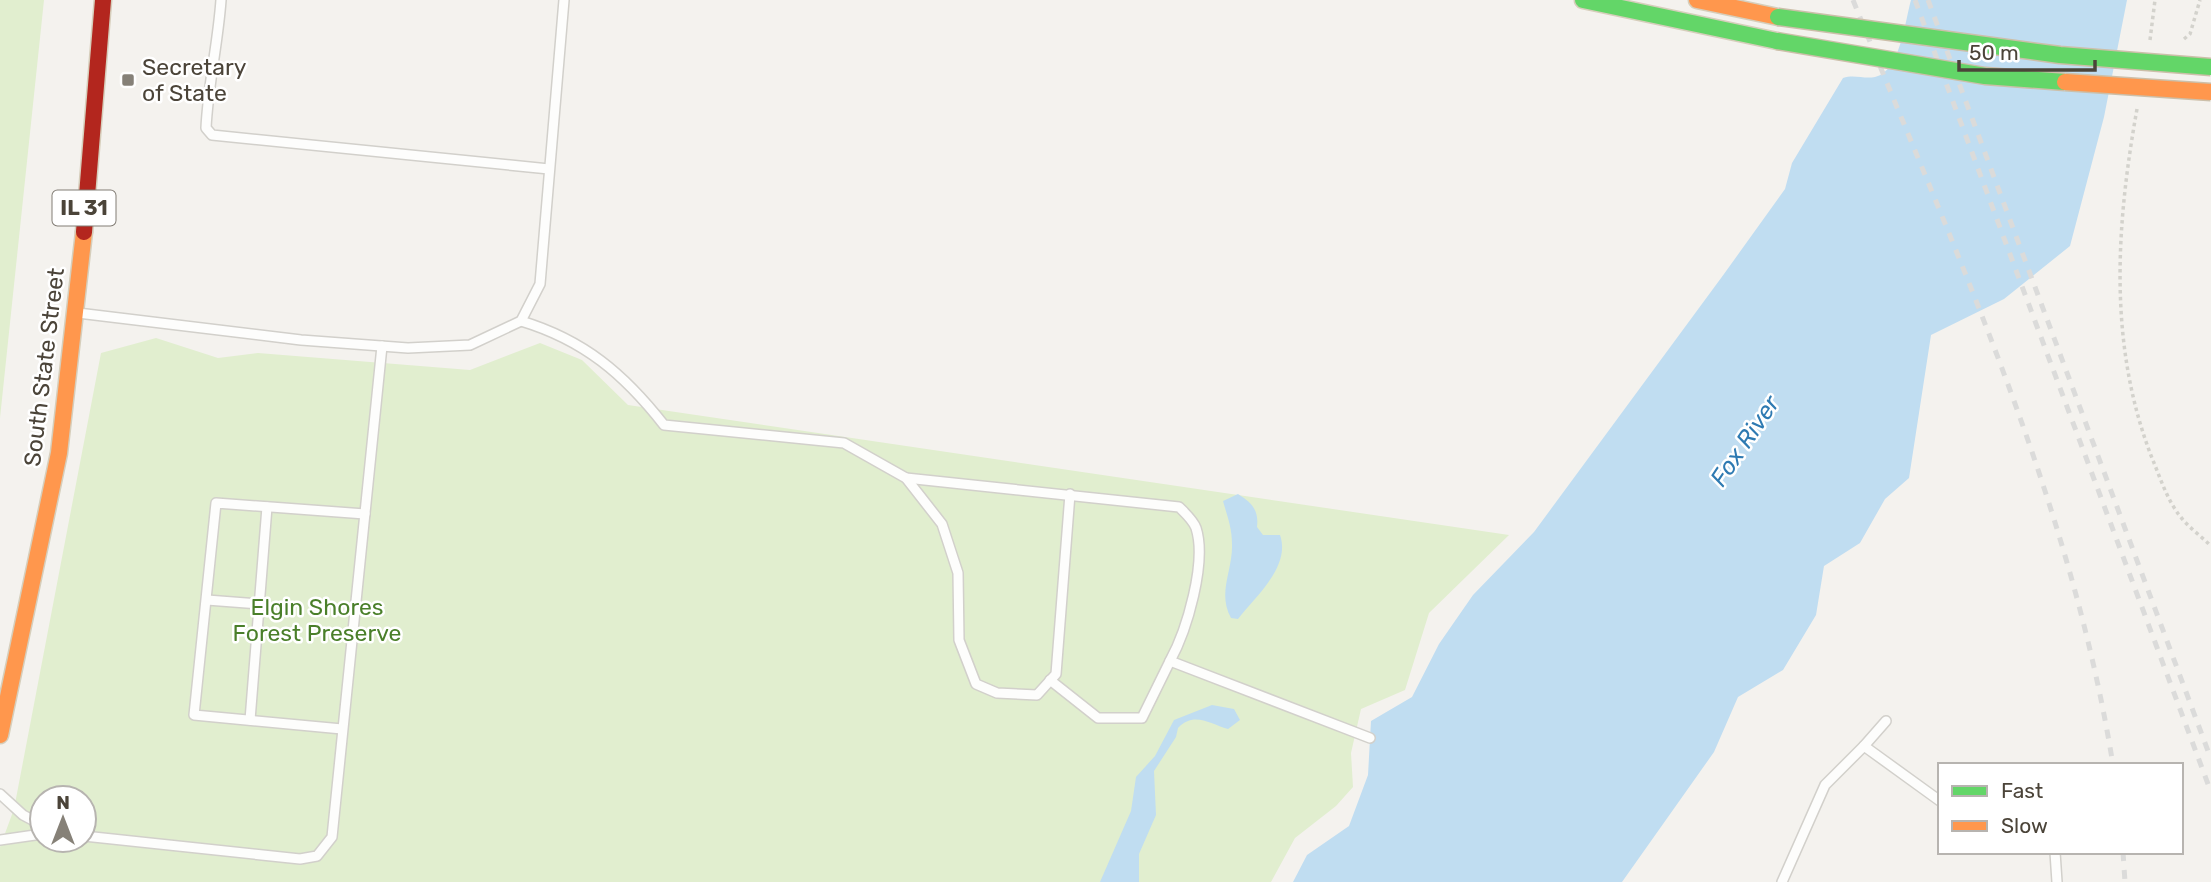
<svg xmlns="http://www.w3.org/2000/svg" width="2211" height="882" font-family="Rubik,sans-serif">
<style>
.green{fill:#e1eecf;fill-rule:evenodd}
.water{fill:#c0ddf1}
.lines{fill:none;stroke-linecap:round;stroke-linejoin:round}
.lane-casing{stroke:#d2d0cb;stroke-width:12}
.fast-casing{stroke:#d6cebb;stroke-width:19}
.slow-casing{stroke:#d6cebb;stroke-width:19}
.jam-casing{stroke:#d6cebb;stroke-width:19}
.path{stroke:#d3d2cc;stroke-width:3.5;stroke-dasharray:3.5 3.5;stroke-linecap:butt}
.lane{stroke:#fdfdfc;stroke-width:9}
.fast{stroke:#63d668;stroke-width:16}
.slow{stroke:#ff974d;stroke-width:16}
.jam{stroke:#b3261e;stroke-width:16}
.rail{stroke:#dbdbda;stroke-width:5;stroke-dasharray:9 9;stroke-linecap:butt}
.fast-bridge-casing{stroke:#ccbfa9;stroke-width:19;stroke-linecap:butt}
.slow-bridge-casing{stroke:#ccbfa9;stroke-width:19;stroke-linecap:butt}
.fast-bridge{stroke:#63d668;stroke-width:16}
.slow-bridge{stroke:#ff974d;stroke-width:16}
.poi-dot{fill:#868178;stroke:#fff;stroke-width:2.5}
.labels{text-anchor:middle;stroke-width:5;stroke-linejoin:round;paint-order:stroke}
.shield{fill:#fff;stroke:#817c74;stroke-width:2}
.shield-label{font-size:21px;font-weight:bold;fill:#4b4439}
.poi-label{font-size:23px;fill:#4b4439;stroke:#fff;text-anchor:start}
.street-label{font-size:23px;fill:#4b4439;stroke:#fff}
.park-label{font-size:23px;fill:#4a7f2a;stroke:#fff}
.water-label{font-size:24px;font-style:italic;fill:#2e7ab2;stroke:#fff}
</style>
<rect width="100%" height="100%" fill="#f4f2ee"/>
<g class="green">
<path d="M0,0h44l-44,418z"/>
<path d="M156,338l62,20 40,-5 212,17 70,-27 42,17 46,45 881,130 -80,78 -24,77 -44,19 -10,44 2,34 -17,19 -41,32 -24,44h-1271v-35l14,-38 87,-456zM42,798h42v42h-42z"/>
</g>
<g class="water">
<path d="M1911,0h216l-23,117 -34,129 -66,53 -73,36 -22,143 -24,21 -25,44 -36,23 -8,49 -33,55 -45,27 -24,55 -92,130h-329l14,-27 42,-29 19,-51 3,-54 41,-24 27,-53 34,-49 61,-63 190,-258 61,-85 7,-26 51,-85c11,-4 20,1 32,-1 25,-5 30,-56 36,-77z"/>
<path d="M1238,494c14,9 21,16 19,33l6,8h17c11,31 -24,61 -42,84l-7,-1c-14,-25 2,-48 1,-74 0,-17 -5,-28 -9,-43z"/>
<path d="M1212,705l22,4 6,11 -12,9c-18,-5 -34,-18 -50,-1l-2,9 -22,34 2,44 -17,39v28h-39l31,-71 5,-34 19,-21 19,-36z"/>
</g>
<g class="lines">
<g class="lane-casing">
<g id="lane">
<path d="M221,0c-3,43 -13,85 -15,128l6,7 337,34"/>
<path d="M78,313l223,27 107,8 62,-3 51,-24 19,-37 24,-284"/>
<path d="M521,321c63,19 103,53 143,104l180,18 62,35 36,46 16,49 1,67 17,44 21,9 40,2 19,-21 14,-180"/>
<path d="M906,478l273,29c6,6 14,13 17,21 11,34 -9,102 -26,133l200,77"/>
<path d="M207,600l52,4"/>
<path d="M1050,680l48,38h44l28,-57"/>
<path d="M250,720l17,-213"/>
<path d="M342,729l-148,-14 22,-212 149,11"/>
<path d="M1864,746l22,-25"/>
<path d="M0,794l23,21 19,10"/>
<path d="M84,836l216,23 17,-3 15,-19 50,-491"/>
<path d="M0,840l42,-6"/>
<path d="M2055,852l2,30"/>
<path d="M1782,882l43,-97 39,-39 76,55"/>
</g>
</g>
<g class="fast-casing">
<path id="fast" d="M1583,0l194,41"/>
</g>
<g class="slow-casing">
<g id="slow">
<path d="M1697,0l81,17"/>
<path d="M0,735l59,-282 25,-221"/>
</g>
</g>
<g class="jam-casing">
<path id="jam" d="M84,232l19,-232"/>
</g>
<g class="path">
<path d="M2184,39l6,-5 10,-34"/>
<path d="M2150,40l5,-40"/>
<path d="M2137,109c-21,117 -29,236 15,349 8,19 15,42 28,58 8,11 21,20 31,30"/>
</g>
<use href="#lane" class="lane"/>
<use href="#fast" class="fast"/>
<use href="#slow" class="slow"/>
<use href="#jam" class="jam"/>
<g class="rail">
<path d="M1853,0c101,250 217,497 260,765"/>
<path d="M1915,0l296,792"/>
<path d="M1928,0l283,759"/>
<path d="M2123,852l2,30"/>
</g>
<g class="fast-bridge-casing">
<g id="fast-bridge">
<path d="M1778,17l282,38 151,12"/>
<path d="M1777,41l208,35 80,6"/>
</g>
</g>
<g class="slow-bridge-casing">
<path id="slow-bridge" d="M2065,82l146,10"/>
</g>
<use href="#fast-bridge" class="fast-bridge"/>
<use href="#slow-bridge" class="slow-bridge"/>
</g>
<rect class="poi-dot" x="121" y="73" width="14" height="14" rx="3.5"/>
<g class="labels">
<rect class="shield" x="52.5" y="190.5" width="63" height="35" rx="5"/>
<g class="shield-label">
<text x="84" y="215">IL 31</text>
</g>
<g class="poi-label">
<text x="142" y="75">Secretary<tspan x="142" dy="26">of State</tspan></text>
</g>
<g class="street-label">
<text transform="translate(44 367) rotate(-83)" y="8">South State Street</text>
</g>
<g class="park-label">
<text x="317" y="615">Elgin Shores<tspan x="317" dy="26">Forest Preserve</tspan></text>
</g>
<g class="water-label">
<text transform="translate(1745 441) rotate(-56)" y="8">Fox River</text>
</g>
</g>
<rect x="1938" y="763" width="245" height="91" fill="#ffffff" stroke="#b7b4b0" stroke-width="2"/>
<rect x="1952" y="786" width="35" height="10" fill="#63d668" stroke="#b7b4b0" stroke-width="2"/>
<text x="2001" y="798" font-size="21" fill="#4b4439">Fast</text>
<rect x="1952" y="821" width="35" height="10" fill="#ff974d" stroke="#b7b4b0" stroke-width="2"/>
<text x="2001" y="833" font-size="21" fill="#4b4439">Slow</text>
<g transform="translate(63 819)"><circle r="33" fill="#ffffff" stroke="#b7b4b0" stroke-width="2"/>
<path d="M0-5L12 26L0 18L-12 26Z" fill="#868178"/>
<text y="-10" font-size="19" font-weight="bold" text-anchor="middle" fill="#4b4439">N</text>
</g>
<path d="M1959 60v10h136v-10" fill="none" stroke="#4b4439" stroke-width="3.5"/>
<text x="1969" y="60" font-size="21" fill="#4b4439" stroke="#ffffff" stroke-width="5" paint-order="stroke">50 m</text>
</svg>
